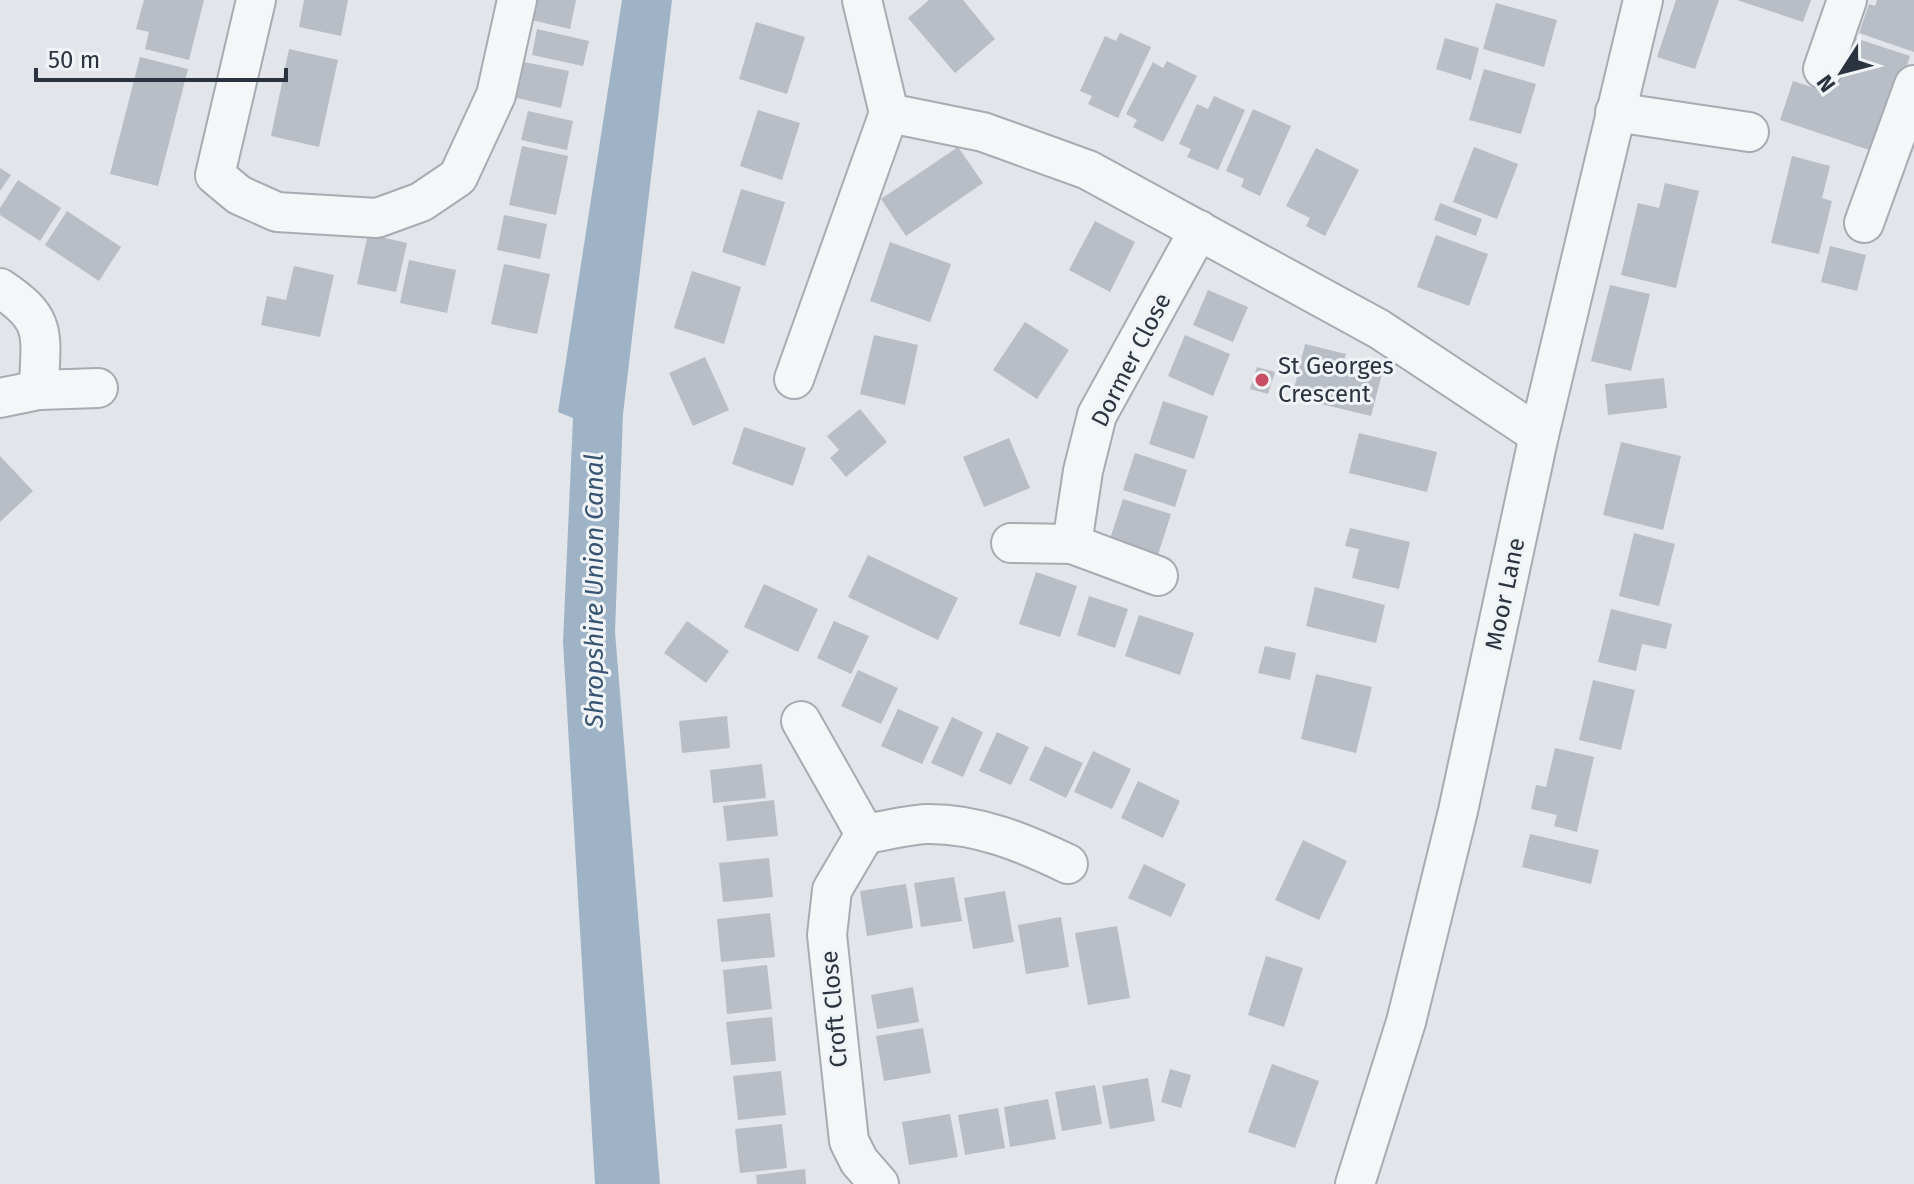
<svg xmlns="http://www.w3.org/2000/svg" width="1914" height="1184" font-family="'Fira Sans',sans-serif">
<style>
.water{fill:#9fb3c7}
.building{fill:#b9bec6}
.lines{fill:none;stroke-linecap:round;stroke-linejoin:round}
.minor-casing{stroke:#a7acb3;stroke-width:42}
.minor{stroke:#f4f6f8;stroke-width:38}
.poi-dot{fill:#c74e63;stroke:#f1f4f7;stroke-width:3}
.labels{text-anchor:middle;stroke-width:6;stroke-linejoin:round;paint-order:stroke}
.street-label{font-size:24px;fill:#2b3340;stroke:#f1f4f7}
.poi-label{font-size:24px;fill:#2b3340;stroke:#f1f4f7;text-anchor:start}
.water-label{font-size:26px;font-style:italic;fill:#375372;stroke:#f1f4f7}
</style>
<rect width="100%" height="100%" fill="#e2e5e9"/>
<path class="water" d="M622,0h50l-49,414 -8,218 45,552h-65l-32,-542 10,-224 -15,-6z"/>
<g class="building">
<path d="M144,0h60l-15,60 -44,-11 4,-17 -13,-3z"/>
<path d="M304,0h44l-7,36 -42,-9z"/>
<path d="M531,0h45l-6,29 -43,-10z"/>
<path d="M929,0h34l32,39 -40,34 -47,-55z"/>
<path d="M1676,0h43l-24,69 -38,-12z"/>
<path d="M1737,0h74l-8,22z"/>
<path d="M1877,0h37v52l-55,-19 10,-29 6,2z"/>
<path d="M1496,3l61,17 -13,47 -61,-18z"/>
<path d="M756,22l49,15 -18,57 -48,-15z"/>
<path d="M537,29l52,12 -6,25 -51,-11z"/>
<path d="M1120,33l31,14 -33,71 -30,-14 4,-8 -12,-5 25,-55 11,5z"/>
<path d="M1849,36l61,20 -32,97 -98,-33 13,-39 37,12z"/>
<path d="M1445,38l34,10 -8,32 -35,-11z"/>
<path d="M289,49l49,11 -19,87 -48,-11z"/>
<path d="M140,57l48,12 -30,117 -48,-12z"/>
<path d="M1167,61l30,15 -34,66 -30,-15 4,-7 -11,-6 27,-52 10,6z"/>
<path d="M524,62l45,9 -8,37 -44,-10z"/>
<path d="M1484,69l52,15 -15,50 -52,-14z"/>
<path d="M1214,96l31,14 -27,60 -31,-13 4,-8 -12,-5 18,-40 11,5z"/>
<path d="M1253,109l38,17 -31,70 -19,-9 3,-8 -18,-8z"/>
<path d="M758,110l42,13 -18,57 -42,-14z"/>
<path d="M528,111l45,10 -6,29 -46,-10z"/>
<path d="M522,146l46,10 -12,59 -47,-10z"/>
<path d="M958,147l25,36 -77,53 -25,-37z"/>
<path d="M1474,147l44,17 -21,55 -44,-17z"/>
<path d="M1316,148l43,22 -34,66 -19,-10 4,-8 -24,-12z"/>
<path d="M1792,156l38,10 -8,32 10,3 -13,53 -48,-11z"/>
<path d="M0,168l11,7 -11,16z"/>
<path d="M18,180l43,28 -21,33 -40,-26v-7z"/>
<path d="M1665,183l34,8 -23,97 -55,-13 17,-72 21,5z"/>
<path d="M741,189l44,13 -20,64 -43,-14z"/>
<path d="M1440,203l42,16 -6,17 -42,-16z"/>
<path d="M67,211l54,36 -22,34 -54,-36z"/>
<path d="M504,215l43,9 -7,35 -43,-9z"/>
<path d="M1095,221l40,21 -25,50 -41,-22z"/>
<path d="M368,234l39,9 -11,49 -39,-8z"/>
<path d="M1436,235l52,19 -19,52 -52,-19z"/>
<path d="M890,242l61,22 -21,58 -60,-21z"/>
<path d="M1830,246l36,9 -9,36 -36,-9z"/>
<path d="M409,260l47,10 -9,43 -47,-10z"/>
<path d="M504,264l46,10 -13,60 -46,-10z"/>
<path d="M294,266l40,9 -14,62 -59,-12 6,-29 19,4z"/>
<path d="M692,271l49,16 -17,57 -50,-16z"/>
<path d="M1610,285l40,9 -19,77 -40,-10z"/>
<path d="M1208,290l40,17 -15,35 -40,-17z"/>
<path d="M1025,322l44,28 -32,49 -44,-29z"/>
<path d="M874,335l44,10 -13,60 -45,-11z"/>
<path d="M1185,335l45,19 -17,42 -45,-20z"/>
<path d="M1305,344l41,10 -2,7 39,9 -12,46 -79,-19z"/>
<path d="M705,357l24,53 -36,16 -24,-53z"/>
<path d="M1257,367l18,5 -7,22 -18,-5z"/>
<path d="M1664,378l3,30 -59,7 -3,-31z"/>
<path d="M1163,401l45,15 -14,43 -45,-15z"/>
<path d="M860,409l27,33 -41,35 -16,-19 9,-8 -12,-14z"/>
<path d="M744,427l62,21 -13,38 -61,-22z"/>
<path d="M1359,433l78,19 -10,40 -78,-19z"/>
<path d="M1009,438l21,50 -46,19 -21,-50z"/>
<path d="M1621,442l60,14 -18,74 -60,-15z"/>
<path d="M1135,453l52,17 -12,37 -52,-17z"/>
<path d="M0,456l33,35 -33,31z"/>
<path d="M1123,499l48,15 -14,44 -48,-16z"/>
<path d="M1350,528l60,14 -11,47 -47,-11 7,-29 -14,-3z"/>
<path d="M1634,533l41,11 -16,62 -40,-10z"/>
<path d="M868,555l90,43 -20,42 -90,-43z"/>
<path d="M1036,572l41,14 -17,51 -41,-13z"/>
<path d="M764,584l54,25 -20,43 -54,-25z"/>
<path d="M1315,587l70,18 -9,38 -70,-17z"/>
<path d="M1089,596l39,13 -13,39 -38,-13z"/>
<path d="M1611,609l61,15 -6,25 -24,-5 -6,27 -38,-9z"/>
<path d="M1139,615l55,18 -14,42 -55,-19z"/>
<path d="M687,621l42,30 -23,32 -42,-30z"/>
<path d="M834,621l35,15 -18,38 -34,-16z"/>
<path d="M1265,646l31,7 -6,27 -32,-7z"/>
<path d="M858,670l40,18 -17,36 -40,-18z"/>
<path d="M1316,674l56,13 -16,66 -55,-14z"/>
<path d="M1593,680l42,10 -14,60 -42,-10z"/>
<path d="M898,709l41,18 -17,37 -41,-18z"/>
<path d="M727,716l3,32 -48,5 -3,-32z"/>
<path d="M952,717l31,15 -20,45 -32,-14z"/>
<path d="M997,732l32,15 -18,38 -32,-14z"/>
<path d="M1045,746l38,17 -17,35 -37,-18z"/>
<path d="M1555,748l39,9 -17,75 -23,-6 3,-11 -26,-6 5,-24 10,2z"/>
<path d="M1093,751l38,18 -19,40 -38,-17z"/>
<path d="M762,764l4,34 -53,5 -3,-33z"/>
<path d="M1138,781l42,20 -17,37 -42,-20z"/>
<path d="M774,800l4,36 -51,5 -4,-35z"/>
<path d="M1530,834l69,16 -8,34 -69,-17z"/>
<path d="M1303,840l44,21 -28,59 -44,-20z"/>
<path d="M769,858l4,39 -50,5 -4,-39z"/>
<path d="M1144,864l42,20 -15,33 -43,-19z"/>
<path d="M954,877l8,44 -41,6 -7,-44z"/>
<path d="M906,884l7,44 -46,8 -7,-45z"/>
<path d="M1005,891l9,51 -41,7 -9,-51z"/>
<path d="M770,913l5,44 -54,5 -4,-43z"/>
<path d="M1061,917l8,50 -43,7 -8,-49z"/>
<path d="M1117,926l13,72 -42,7 -13,-72z"/>
<path d="M1266,956l37,12 -19,59 -36,-12z"/>
<path d="M767,965l5,44 -45,5 -4,-44z"/>
<path d="M913,987l6,35 -42,7 -6,-34z"/>
<path d="M772,1017l4,44 -45,4 -5,-43z"/>
<path d="M923,1028l8,45 -47,8 -8,-45z"/>
<path d="M1272,1064l47,17 -24,67 -47,-16z"/>
<path d="M1170,1069l21,6 -10,33 -20,-6z"/>
<path d="M781,1071l5,44 -48,5 -5,-44z"/>
<path d="M1148,1078l7,43 -45,8 -8,-43z"/>
<path d="M1095,1085l7,39 -40,7 -7,-39z"/>
<path d="M1048,1099l8,40 -46,8 -6,-40z"/>
<path d="M998,1108l7,40 -40,7 -7,-40z"/>
<path d="M950,1114l8,43 -49,8 -7,-43z"/>
<path d="M782,1124l5,44 -47,5 -5,-44z"/>
<path d="M805,1169l1,15h-49l-1,-9z"/>
</g>
<g class="lines">
<g class="minor-casing">
<g id="minor">
<path d="M256,0l-41,175 24,20 38,17 100,6 44,-16 37,-25 38,-82 21,-95"/>
<path d="M862,0l27,113 94,19 105,38 291,159 160,106"/>
<path d="M1823,69l24,-69"/>
<path d="M1615,112l134,20"/>
<path d="M1864,223l50,-138"/>
<path d="M0,288c50,33 40,47 39,102"/>
<path d="M794,379l95,-266"/>
<path d="M0,398l39,-8 59,-2"/>
<path d="M1011,543l61,1 86,32"/>
<path d="M1072,544l11,-73 14,-56 102,-185"/>
<path d="M801,721l64,113 -33,56 -5,45 22,206 10,20 20,23"/>
<path d="M865,834c20,-3 41,-9 61,-10 51,-1 98,19 142,40"/>
<path d="M1355,1184l51,-162 52,-211 81,-376 104,-435"/>
</g>
</g>
<use href="#minor" class="minor"/>
</g>
<circle class="poi-dot" cx="1262" cy="380" r="8"/>
<g class="labels">
<g class="street-label">
<text transform="translate(1131 360) rotate(-63)" y="8">Dormer Close</text>
<text transform="translate(1505 594) rotate(-78)" y="8">Moor Lane</text>
<text transform="translate(834 1009) rotate(-95)" y="8">Croft Close</text>
</g>
<g class="poi-label">
<text x="1278" y="374">St Georges<tspan x="1278" dy="28">Crescent</tspan></text>
</g>
<g class="water-label">
<text transform="translate(594 591) rotate(-90)" y="9">Shropshire Union Canal</text>
</g>
</g>
<g transform="translate(1842 72) rotate(234)" stroke="#f1f4f7" stroke-width="6" paint-order="stroke">
<path d="M0-6L14 30L0 20L-14 30Z" fill="#2b3340"/>
<text y="-12" font-size="22" font-weight="bold" text-anchor="middle" fill="#2b3340">N</text>
</g>
<path d="M36 68v12h250v-12" fill="none" stroke="#2b3340" stroke-width="4"/>
<text x="48" y="68" font-size="24" fill="#2b3340" stroke="#f1f4f7" stroke-width="6" paint-order="stroke">50 m</text>
</svg>
